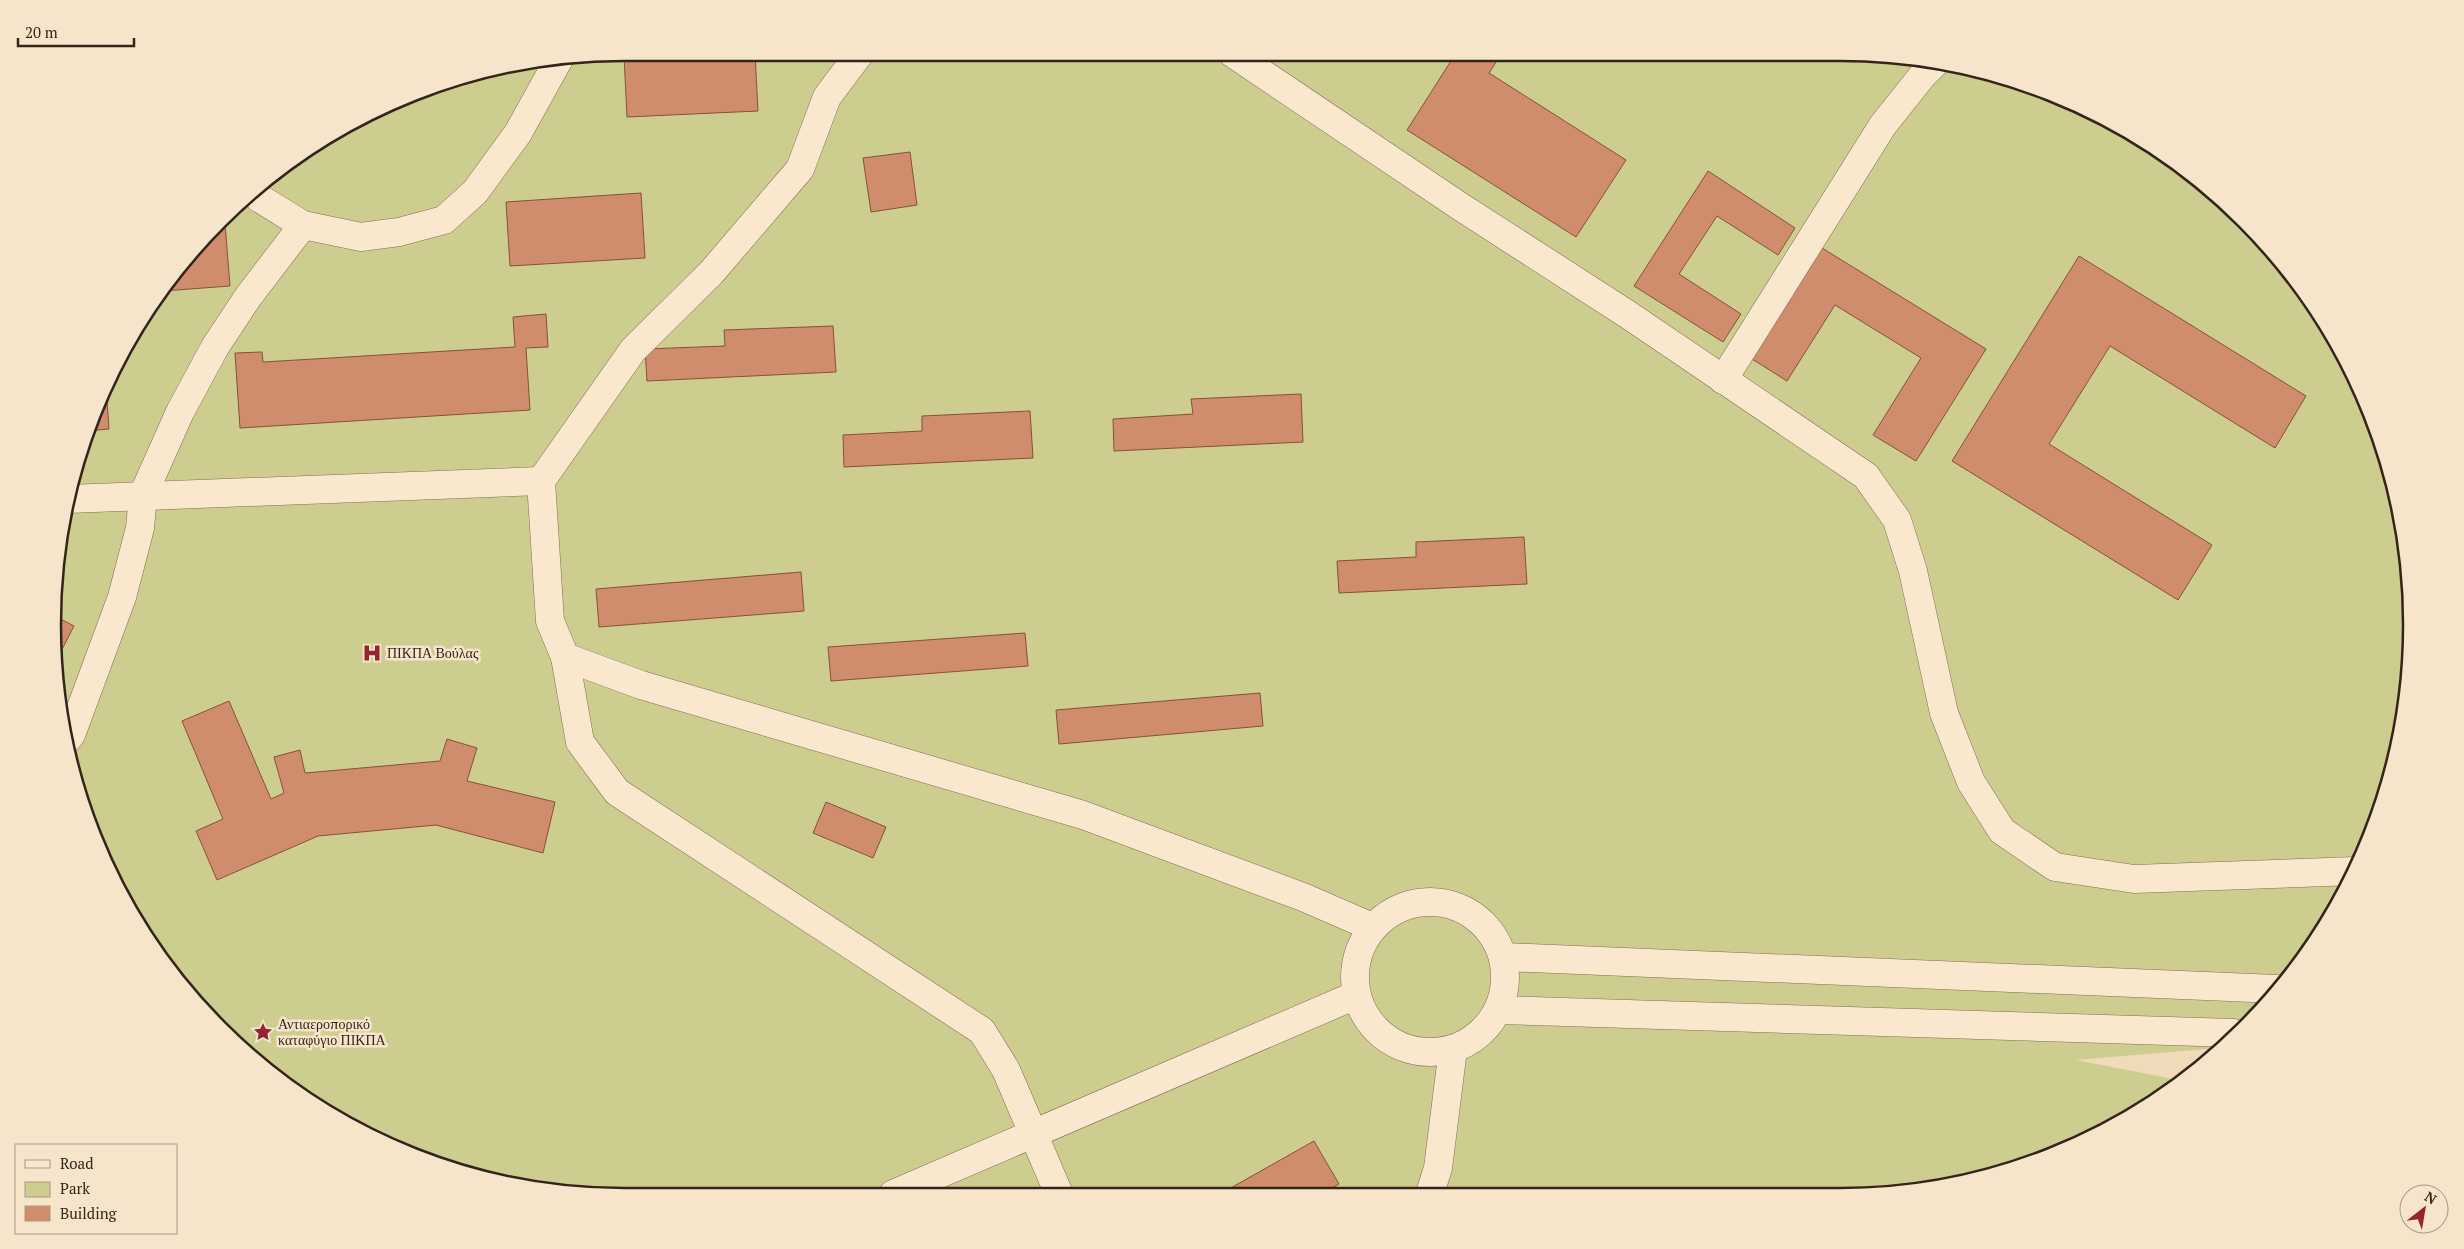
<svg xmlns="http://www.w3.org/2000/svg" width="2464" height="1249" font-family="'PT Serif',serif">
<style>
.green{fill:#cccd8f}
.building{fill:#cf8d6e;stroke:#875039}
.lines{fill:none;stroke-linecap:round;stroke-linejoin:round}
.minor-casing{stroke:#866a54;stroke-width:29}
.minor{stroke:#fae8ce;stroke-width:28}
.labels{text-anchor:middle;stroke-width:5;stroke-linejoin:round;paint-order:stroke}
.poi-label{font-size:14px;fill:#35241a;stroke:#f6e5ca;text-anchor:start}
.rim{fill:none;stroke:#35241a;stroke-width:2.5}
</style>
<rect width="100%" height="100%" fill="#efdaba"/>
<path class="green" d="M625,53l1252,1 110,18 105,39 95,60 82,76 66,91 46,102 26,110 3,112 -18,110 -39,105 -60,96 -75,75 -142,12 107,21 -125,72 -144,39 -1327,3 -110,-18 -105,-39 -95,-60 -57,-49 -71,-86 -38,-66 -39,-104 -15,-74 -3,-112 10,-74 32,-107 33,-68 65,-90 82,-77 63,-42 101,-46 73,-20z"/>
<g class="building">
<path d="M700,53h55l3,58 -131,6 -3,-61z"/>
<path d="M1456,53h46l-13,20 137,87 -50,77 -169,-107z"/>
<path d="M910,152l7,53 -46,7 -8,-54z"/>
<path d="M1708,171l87,57 -17,27 -61,-39 -38,58 62,40 -18,28 -89,-56z"/>
<path d="M641,193l4,65 -135,8 -4,-64z"/>
<path d="M220,223h5l5,63 -67,5 31,-43z"/>
<path d="M1822,248l164,101 -70,112 -43,-26 48,-77 -86,-53 -48,76 -35,-22z"/>
<path d="M2079,256l227,140 -31,52 -165,-102 -61,98 163,101 -34,55 -226,-139z"/>
<path d="M546,314l2,33 -22,1 4,62 -290,18 -5,-75 27,-1 1,10 252,-15 -2,-30z"/>
<path d="M833,326l3,46 -189,9 -2,-32 80,-3 -1,-16z"/>
<path d="M106,386l3,43 -21,2 8,-25z"/>
<path d="M1301,394l2,48 -189,9 -1,-32 80,-5 -2,-15z"/>
<path d="M1030,411l3,47 -189,9 -1,-32 79,-4v-15z"/>
<path d="M1524,537l3,47 -188,9 -2,-32 79,-4v-15z"/>
<path d="M801,572l3,39 -205,16 -3,-38z"/>
<path d="M55,616l19,10 -18,35z"/>
<path d="M1025,633l3,33 -197,15 -3,-34z"/>
<path d="M1260,693l3,33 -204,18 -3,-34z"/>
<path d="M229,701l42,98 13,-6 -10,-36 26,-7 5,23 135,-12 7,-22 30,9 -10,33 88,21 -12,51 -107,-28 -118,11 -101,44 -21,-49 27,-12 -41,-98z"/>
<path d="M826,802l60,25 -13,31 -60,-25z"/>
<path d="M1314,1141l25,43 -17,9 -102,1z"/>
</g>
<g class="lines">
<g class="minor-casing">
<g id="minor">
<path d="M860,53l-33,44 -27,72 -89,104 -78,77 -92,131 9,140 15,36 76,28 442,130 220,82 69,30"/>
<path d="M1232,53l229,154 166,107 239,162 31,44 16,51 31,142 27,69 31,49 53,36 79,12 221,-8"/>
<path d="M254,192l5,6 44,27 58,12 38,-5 45,-12 31,-28 43,-59 41,-74"/>
<path d="M1723,380l160,-255 39,-49 13,-13"/>
<path d="M68,499l473,-18"/>
<path d="M565,657l15,85 37,50 365,239 24,39 53,124"/>
<path d="M66,740l5,-5 51,-138 18,-69 3,-33 37,-83 35,-65 33,-50 55,-72"/>
<circle cx="1430" cy="977" r="75"/>
<path d="M1504,957l773,32"/>
<path d="M1499,1010l734,23"/>
<path d="M1430,1193l8,-25 15,-119"/>
<path d="M893,1194l463,-199"/>
</g>
</g>
<use href="#minor" class="minor"/>
</g>
<defs>
<g id="hospital-bare" transform="scale(1.5)"><path d="M-5-5h3v3.5h4V-5h3V5h-3V1.5h-4V5h-3Z" fill="#98222e" stroke="#f6e5ca" stroke-width="2.5" paint-order="stroke"/></g>
<g id="sight-bare" transform="scale(1.5)"><path d="M0-6L1.8-2.2L6-1.7L2.9 1.2L3.7 5.4L0 3.3L-3.7 5.4L-2.9 1.2L-6-1.7L-1.8-2.2Z" fill="#98222e" stroke="#f6e5ca" stroke-width="2.5" paint-order="stroke"/></g>
</defs>
<g fill-rule="evenodd">
<use href="#hospital-bare" x="372" y="653"/>
<use href="#sight-bare" x="263" y="1032"/>
</g>
<g class="labels">
<g class="poi-label">
<text x="387" y="658">ΠΙΚΠΑ Βούλας</text>
<text x="278" y="1029">Αντιαεροπορικό<tspan x="278" dy="16">καταφύγιο ΠΙΚΠΑ</tspan></text>
</g>
</g>
<path d="M0 0H2464V1249H0ZM624 61H1840A563 563 0 0 1 2403 624V625A563 563 0 0 1 1840 1188H624A563 563 0 0 1 61 625V624A563 563 0 0 1 624 61Z" fill="#f6e5ca" fill-rule="evenodd"/>
<path class="rim" d="M624 61H1840A563 563 0 0 1 2403 624V625A563 563 0 0 1 1840 1188H624A563 563 0 0 1 61 625V624A563 563 0 0 1 624 61Z"/>
<rect x="15" y="1144" width="162" height="90" fill="#f6e5ca" stroke="#a99884"/>
<rect x="25" y="1160" width="25" height="8" fill="#fae8ce" stroke="#a99884"/>
<text x="60" y="1169" font-size="15" fill="#35241a">Road</text>
<rect x="25" y="1182" width="25" height="15" fill="#cccd8f" stroke="#a99884"/>
<text x="60" y="1194" font-size="15" fill="#35241a">Park</text>
<rect x="25" y="1206" width="25" height="15" fill="#cf8d6e" stroke="#a99884"/>
<text x="60" y="1219" font-size="15" fill="#35241a">Building</text>
<g transform="translate(2424 1209) rotate(31)"><circle r="24" fill="#f6e5ca" stroke="#a99884"/>
<path d="M0-4L9 19L0 12L-9 19Z" fill="#98222e"/>
<text y="-8" font-size="14" font-weight="bold" text-anchor="middle" fill="#35241a">N</text>
</g>
<path d="M18 38v8h116v-8" fill="none" stroke="#35241a" stroke-width="2.5"/>
<text x="25" y="38" font-size="15" fill="#35241a" stroke="#f6e5ca" stroke-width="4" paint-order="stroke">20 m</text>
</svg>
